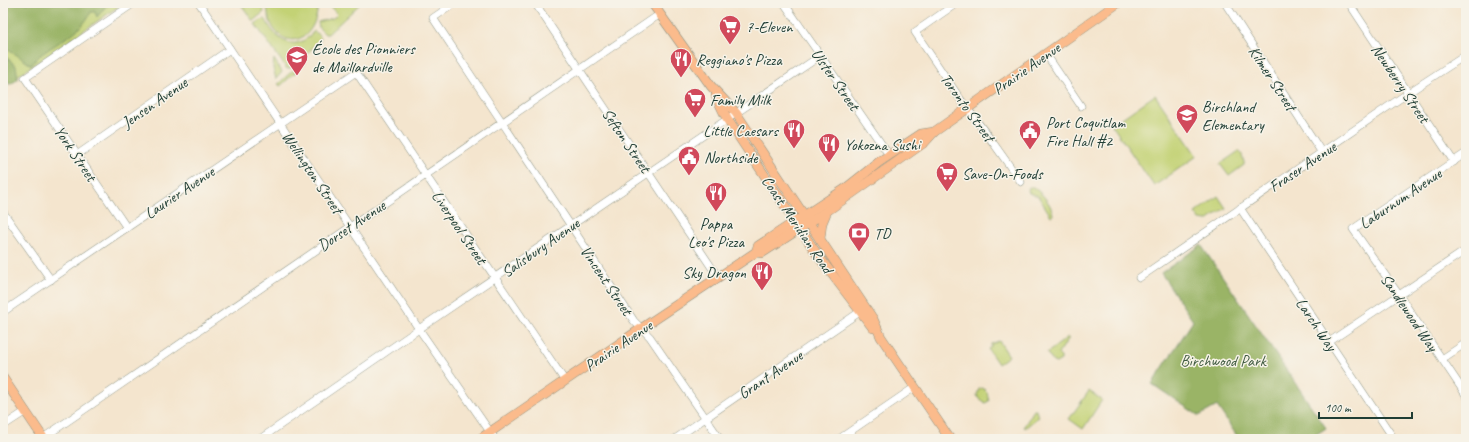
<svg xmlns="http://www.w3.org/2000/svg" width="1469" height="442" font-family="Caveat,sans-serif">
<style>
.green{fill:#c3d274;stroke:#718854}
.forest{fill:#9ab466;stroke:#5c784d}
.lines{fill:none;stroke-linecap:round;stroke-linejoin:round}
.minor-casing{stroke:#8a9181;stroke-width:8}
.major-casing{stroke:#8a9181;stroke-width:10}
.minor{stroke:#fff;stroke-width:7}
.major{stroke:#fbbb8c;stroke-width:9}
.labels{text-anchor:middle;stroke-width:3;stroke-linejoin:round;paint-order:stroke}
.poi-label{font-size:16px;fill:#1f3d34;stroke:#f7f3e8;text-anchor:start}
.street-label{font-size:16px;fill:#1f3d34;stroke:#f7f3e8}
.park-label{font-size:16px;fill:#405b41;stroke:#f7f3e8}
</style>
<rect width="100%" height="100%" fill="#f7f3e8"/>
<filter id="ink" filterUnits="userSpaceOnUse"><feTurbulence type="fractalNoise" baseFrequency=".025" numOctaves="2"/><feDisplacementMap in="SourceGraphic" scale="8" xChannelSelector="R" yChannelSelector="G"/><feConvolveMatrix kernelMatrix="1 2 1 2 8 2 1 2 1" color-interpolation-filters="sRGB"/></filter>
<filter id="wash" filterUnits="userSpaceOnUse"><feTurbulence type="fractalNoise" baseFrequency=".012" numOctaves="4" result="noise"/><feDisplacementMap in="SourceGraphic" scale="16" xChannelSelector="R" yChannelSelector="G"/><feGaussianBlur stdDeviation="0.9" result="paint"/><feColorMatrix in="noise" values="0 0 0 0 0 0 0 0 0 0 0 0 0 0 0 0 0 1.4 0 .05"/><feComposite in="paint" operator="in"/></filter>
<g filter="url(#wash)">
<rect width="100%" height="100%" fill="#f4e5ce"/>
<g class="green">
<path d="M3,3h121l-121,83z"/>
<path d="M240,3h15l3,2 4,-2 2,9 -11,9z"/>
<path d="M267,3h51c-2,51 -51,47 -51,0z"/>
<path d="M327,3l9,1 2,-1h23l-33,31h-3l-6,-6 -1,-6 15,-4 4,-4z"/>
<path d="M263,19l3,1c10,21 30,34 48,11l4,3 3,5 -2,3 -28,26 -4,1 -32,-45z"/>
<path d="M274,59l8,13 -6,7 -3,-11z"/>
<path d="M303,61l2,3 -25,22 -2,-2z"/>
<path d="M1155,95l42,61 -43,30 -42,-61z"/>
<path d="M1239,151l3,4c0,4 3,6 2,10l-15,11 -9,-12z"/>
<path d="M1032,187c8,3 21,19 21,28l-2,1 -13,-20 -9,-3 -1,-4z"/>
<path d="M1218,196l8,12 -19,13 -7,-1 -5,-7z"/>
<path d="M1068,337l1,1 -11,16 3,3v3l-5,3 -3,-1 -6,-9z"/>
<path d="M999,341l10,15 -11,8 -10,-15 3,-2v-3z"/>
<path d="M983,388l4,4 2,9 -4,2 -7,-5 -1,-3 2,-6z"/>
<path d="M1089,391l13,9 -19,29 -14,-10z"/>
<path d="M1034,410h2l2,7 -13,11 -1,-2z"/>
</g>
<g class="forest">
<path d="M3,3h113l-10,3 -9,11 -2,-5h-4c-10,21 -31,28 -49,42 -5,3 -7,7 -11,11l-24,-17 -4,-1z"/>
<path d="M3,54l13,12 2,13 -7,5 -8,-1z"/>
<path d="M1201,245l125,183 -17,11h-70l-22,-33 -18,10 -47,-32 41,-63 -32,-48z"/>
</g>
</g>
<g filter="url(#ink)">
<g class="lines">
<g class="minor-casing">
<g id="minor">
<path d="M199,3l220,326 76,110"/>
<path d="M455,3l-22,15 201,303 16,16 70,102"/>
<path d="M535,3l183,274"/>
<path d="M784,3l105,152"/>
<path d="M957,3l-42,29 46,68 33,44 27,38"/>
<path d="M1225,3l97,150"/>
<path d="M1349,3l105,159"/>
<path d="M1046,54l35,52"/>
<path d="M1466,153l-113,76 46,66 67,100"/>
<path d="M77,155l153,-106"/>
<path d="M1240,208l154,231"/>
<path d="M3,212l48,68"/>
<path d="M127,228l-102,-150 109,-75"/>
<path d="M1139,278l269,-185 58,-38"/>
<path d="M3,312l353,-240 209,309"/>
<path d="M1329,342l137,-92"/>
<path d="M1442,359l24,-16"/>
<path d="M3,426l23,-15"/>
<path d="M43,438l617,-424"/>
<path d="M260,439l159,-110 401,-273"/>
<path d="M675,439l189,-130"/>
<path d="M839,439l76,-52"/>
</g>
</g>
<g class="major-casing">
<g id="major">
<path d="M652,3l59,83 25,27 137,206 8,18 69,102"/>
<path d="M716,96l11,23 92,138 54,71"/>
<path d="M820,239l2,-16 5,-12"/>
<path d="M756,252l2,-6 87,-57 34,-27 42,-28 13,-2"/>
<path d="M3,378l41,61"/>
<path d="M480,439l168,-115 108,-72 6,1 65,-42 98,-69 9,-10 184,-129"/>
</g>
</g>
<use href="#minor" class="minor"/>
<use href="#major" class="major"/>
</g>
</g>
<defs>
<g id="supermarket-pin" transform="scale(1.15)"><path d="M0 17L-7.5 6A9.5 9.5 0 1 1 7.5 6Z" fill="#d1495b" stroke="#f7f3e8"/><path d="M-6-5.5h2.5l.6 2H6L4.5 2H-2.5L-4.4-4H-6ZM-1.5 3.2a1.3 1.3 0 1 0 .1 0ZM3 3.2a1.3 1.3 0 1 0 .1 0Z" fill="#fff"/></g>
<g id="school-pin" transform="scale(1.15)"><path d="M0 17L-7.5 6A9.5 9.5 0 1 1 7.5 6Z" fill="#d1495b" stroke="#f7f3e8"/><path d="M0-5L7-2L0 1L-7-2ZM-4 1L0 2.5L4 1V4Q0 6-4 4Z" fill="#fff"/></g>
<g id="restaurant-pin" transform="scale(1.15)"><path d="M0 17L-7.5 6A9.5 9.5 0 1 1 7.5 6Z" fill="#d1495b" stroke="#f7f3e8"/><path d="M-5-6h1v4h1v-4h1v4h1v-4h1v5L-1.5 .5V6h-2V.5L-5-1ZM5-6V6H3V1.5H1.5Q1.5-4 5-6Z" fill="#fff"/></g>
<g id="civic-pin" transform="scale(1.15)"><path d="M0 17L-7.5 6A9.5 9.5 0 1 1 7.5 6Z" fill="#d1495b" stroke="#f7f3e8"/><path d="M-.6-6.5H3V-4.5H.6V-3L4-1V1h2V6H-6V1h2V-1L-.6-3ZM-1.2 2.5V6h2.4V2.5Z" fill="#fff"/></g>
<g id="bank-pin" transform="scale(1.15)"><path d="M0 17L-7.5 6A9.5 9.5 0 1 1 7.5 6Z" fill="#d1495b" stroke="#f7f3e8"/><path d="M-6-4H6V4H-6ZM0-2.3a2.3 2.3 0 1 0 0 4.6a2.3 2.3 0 1 0 0-4.6Z" fill="#fff"/></g>
</defs>
<g fill-rule="evenodd">
<use href="#supermarket-pin" x="730" y="26"/>
<use href="#school-pin" x="297" y="57"/>
<use href="#restaurant-pin" x="681" y="59"/>
<use href="#supermarket-pin" x="695" y="99"/>
<use href="#school-pin" x="1187" y="115"/>
<use href="#restaurant-pin" x="794" y="130"/>
<use href="#civic-pin" x="1030" y="131"/>
<use href="#restaurant-pin" x="829" y="144"/>
<use href="#civic-pin" x="689" y="157"/>
<use href="#supermarket-pin" x="947" y="173"/>
<use href="#restaurant-pin" x="716" y="193"/>
<use href="#bank-pin" x="859" y="233"/>
<use href="#restaurant-pin" x="762" y="272"/>
</g>
<g class="labels">
<g class="poi-label">
<text x="746" y="32">7-Eleven</text>
<text x="312" y="54">École des Pionniers<tspan x="312" dy="18">de Maillardville</tspan></text>
<text x="696" y="65">Reggiano's Pizza</text>
<text x="710" y="105">Family Milk</text>
<text x="1202" y="112">Birchland<tspan x="1202" dy="18">Elementary</tspan></text>
<text x="1046" y="128">Port Coquitlam<tspan x="1046" dy="18">Fire Hall #2</tspan></text>
<text x="778" y="136" text-anchor="end">Little Caesars</text>
<text x="844" y="150">Yokozna Sushi</text>
<text x="704" y="163">Northside</text>
<text x="962" y="179">Save-On-Foods</text>
<text x="716" y="229" text-anchor="middle">Pappa<tspan x="716" dy="18">Leo's Pizza</tspan></text>
<text x="874" y="239">TD</text>
<text x="746" y="278" text-anchor="end">Sky Dragon</text>
</g>
<g class="street-label">
<text transform="translate(1026 68) rotate(-35)" y="6">Prairie Avenue</text>
<text transform="translate(1273 78) rotate(57)" y="6">Kilmer Street</text>
<text transform="translate(836 79) rotate(55)" y="6">Ulster Street</text>
<text transform="translate(1401 83) rotate(56)" y="6">Newberry Street</text>
<text transform="translate(154 102) rotate(-35)" y="6">Jensen Avenue</text>
<text transform="translate(968 107) rotate(54)" y="6">Toronto Street</text>
<text transform="translate(627 140) rotate(56)" y="6">Sefton Street</text>
<text transform="translate(76 153) rotate(56)" y="6">York Street</text>
<text transform="translate(1302 166) rotate(-34)" y="6">Fraser Avenue</text>
<text transform="translate(313 172) rotate(56)" y="6">Wellington Street</text>
<text transform="translate(179 192) rotate(-34)" y="6">Laurier Avenue</text>
<text transform="translate(1400 198) rotate(-34)" y="6">Laburnum Avenue</text>
<text transform="translate(798 224) rotate(56)" y="6">Coast Meridian Road</text>
<text transform="translate(351 225) rotate(-34)" y="6">Dorset Avenue</text>
<text transform="translate(460 227) rotate(56)" y="6">Liverpool Street</text>
<text transform="translate(540 247) rotate(-35)" y="6">Salisbury Avenue</text>
<text transform="translate(607 280) rotate(56)" y="6">Vincent Street</text>
<text transform="translate(1410 312) rotate(56)" y="6">Sandlewood Way</text>
<text transform="translate(1317 324) rotate(56)" y="6">Larch Way</text>
<text transform="translate(618 345) rotate(-34)" y="6">Prairie Avenue</text>
<text transform="translate(770 374) rotate(-34)" y="6">Grant Avenue</text>
</g>
<g class="park-label">
<text x="1223" y="366">Birchwood Park</text>
</g>
</g>
<rect width="1469" height="442" fill="none" stroke="#f7f3e8" stroke-width="16"/>
<path d="M1319 412v6h93v-6" fill="none" stroke="#1f3d34" stroke-width="2"/>
<text x="1325" y="412" font-size="12" fill="#1f3d34" stroke="#f7f3e8" stroke-width="3" paint-order="stroke">100 m</text>
</svg>
